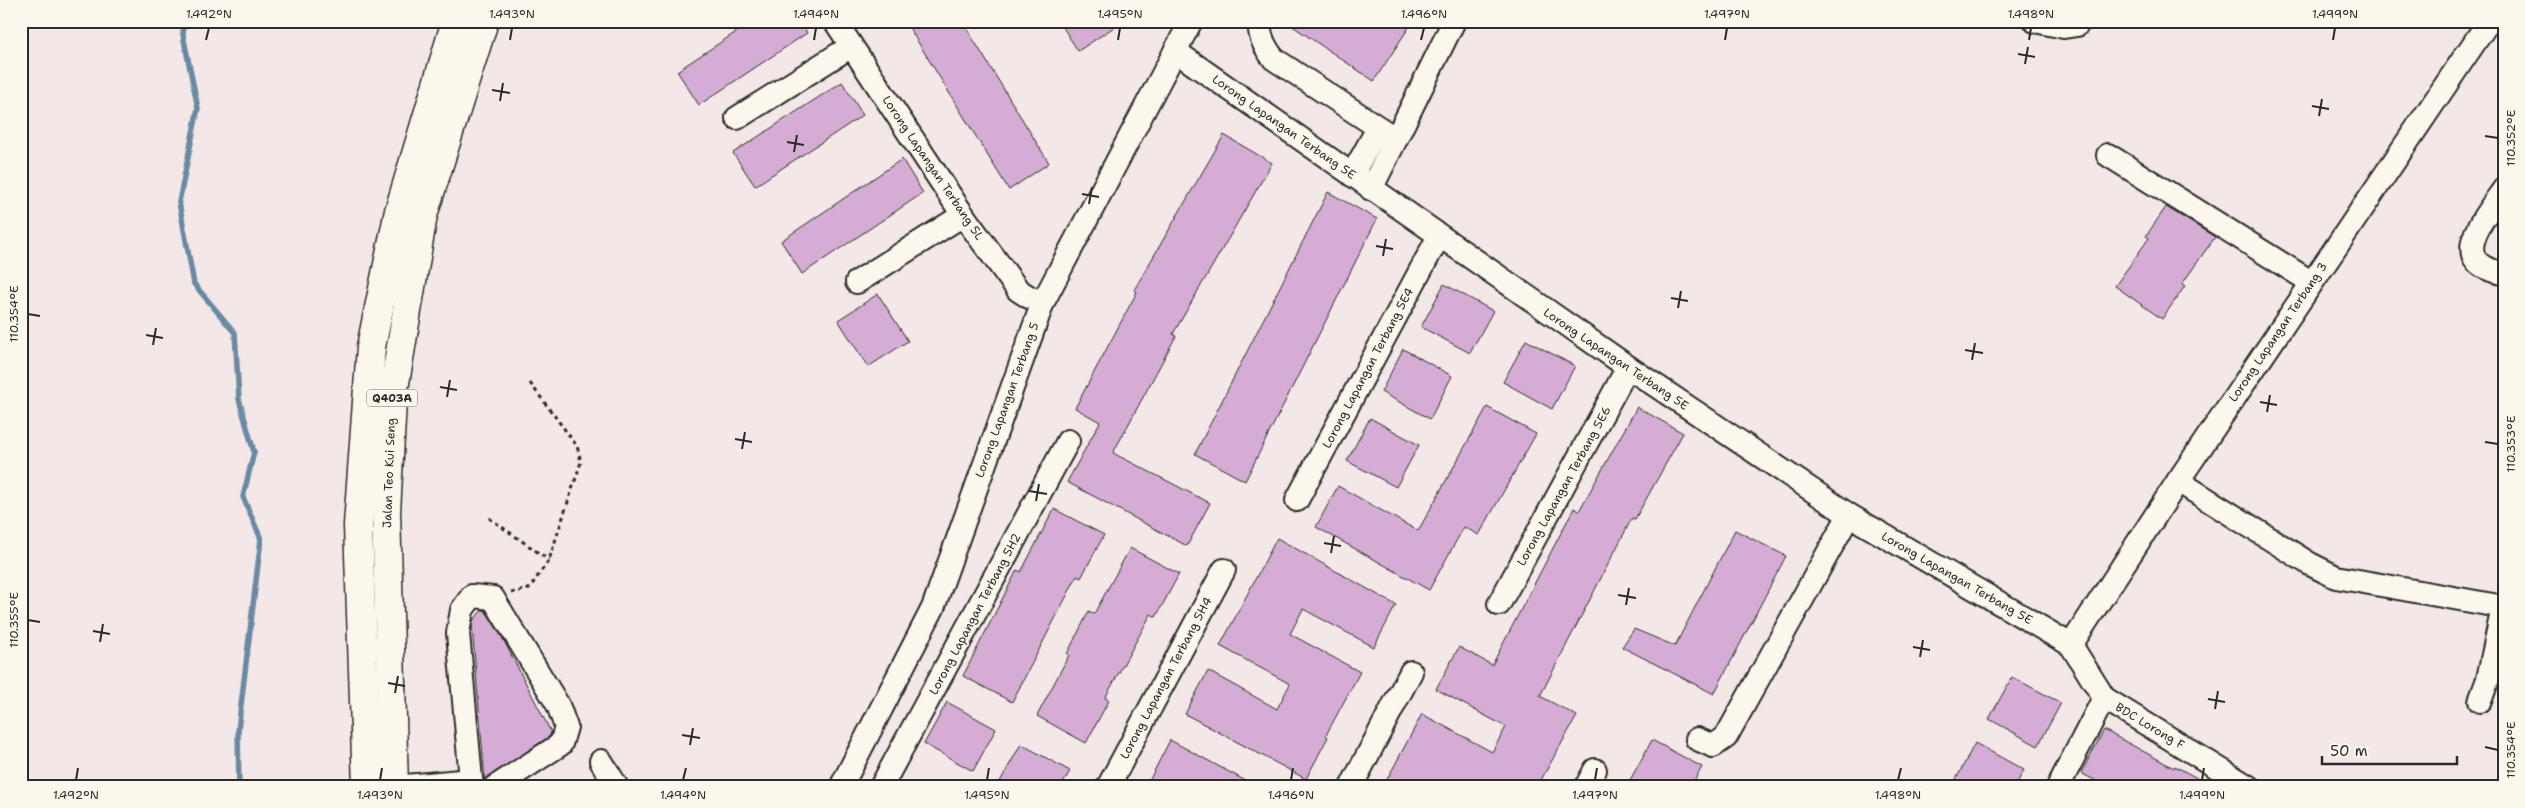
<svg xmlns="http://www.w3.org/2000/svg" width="2525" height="808" font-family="'Shantell Sans',sans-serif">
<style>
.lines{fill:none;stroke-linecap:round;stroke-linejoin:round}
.stream{stroke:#6b8aa3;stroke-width:5.5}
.building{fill:#d5add4;stroke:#2b2b2b}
.minor-casing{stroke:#2b2b2b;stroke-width:26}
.highway-casing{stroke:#2b2b2b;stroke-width:31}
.path{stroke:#2b2b2b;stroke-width:3;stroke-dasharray:4 4;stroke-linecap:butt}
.minor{stroke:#fbf7ec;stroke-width:22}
.highway{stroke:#fbf7ec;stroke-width:28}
.ticks{fill:none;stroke:#2b2b2b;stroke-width:2}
.labels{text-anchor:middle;stroke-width:4;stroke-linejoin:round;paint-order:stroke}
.shield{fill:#fbf7ec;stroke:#696865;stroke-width:1}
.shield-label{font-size:11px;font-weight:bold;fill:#2b2b2b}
.street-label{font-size:12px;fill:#2b2b2b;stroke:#fbf7ec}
.neatline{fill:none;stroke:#2b2b2b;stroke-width:2}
.ticks-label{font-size:12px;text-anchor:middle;fill:#2b2b2b}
</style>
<rect width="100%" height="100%" fill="#f3e8e7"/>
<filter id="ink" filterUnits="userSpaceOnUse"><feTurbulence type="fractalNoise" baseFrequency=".02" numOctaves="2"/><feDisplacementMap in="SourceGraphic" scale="10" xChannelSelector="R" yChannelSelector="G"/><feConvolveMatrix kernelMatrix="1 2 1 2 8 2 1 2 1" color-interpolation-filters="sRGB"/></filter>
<g filter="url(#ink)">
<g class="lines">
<path class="stream" d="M184,21l-1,14 15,73 -19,94 15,82 41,49 4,66 15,53 -11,45 18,42 -23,191 1,57"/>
</g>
<g class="building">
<path d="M753,21h47l7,12 -108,72 -22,-34z"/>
<path d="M905,21h57l87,142 -40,27z"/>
<path d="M1059,21h64l-45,30z"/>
<path d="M1285,21h128l-39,60z"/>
<path d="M842,82l21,33 -108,71 -22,-33z"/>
<path d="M1224,135l48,28 -99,171 3,2 -63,117 97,50 -23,43 -120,-64 33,-60 -25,-14 62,-116 -3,-2z"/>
<path d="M902,159l21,34 -121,81 -21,-33z"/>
<path d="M1328,192l49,27 -132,262 -50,-27z"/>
<path d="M2166,207l49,30 -33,47 3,2 -23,33 -47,-33 34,-48 -3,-2z"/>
<path d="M1444,284l49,27 -23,42 -49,-26z"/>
<path d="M878,294l30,47 -40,26 -30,-47z"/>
<path d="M1526,340l49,26 -23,43 -49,-27z"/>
<path d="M1403,349l49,27 -22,43 -49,-27z"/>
<path d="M1487,407l49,27 -57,101 -15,-8 -35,63 -113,-63 22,-41 80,45z"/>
<path d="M1637,407l46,26 -48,86 -3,-1 -92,178 37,20 -40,71h-154l39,-73 70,38 14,-25 -70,-38 23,-42 33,18 82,-157 5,3z"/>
<path d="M1370,418l49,27 -23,42 -49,-26z"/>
<path d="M1054,509l50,26 -23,43 -4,-2 -65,126 -49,-26 54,-106 4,2z"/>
<path d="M1735,530l51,26 -72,138 -92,-47 12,-18 41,17z"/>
<path d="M1277,538l119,67 -22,42 -71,-38 -13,25 70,38 -34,63 2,2 -22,42 -121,-65 23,-43 69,38 13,-25 -70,-38z"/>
<path d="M1130,548l49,26 -23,43 -5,-3 -46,84 4,2 -23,43 -49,-27 32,-61 -2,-1 22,-43 5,3z"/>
<path d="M482,610h3l17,27 49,95 -1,4 -65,44 -13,-154 1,-5z"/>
<path d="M2012,677l49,26 -23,43 -49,-27z"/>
<path d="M947,702l49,27 -23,42 -49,-27z"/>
<path d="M2104,730l70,38 1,-2 38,21h-106l-26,-14z"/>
<path d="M1170,740l87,47h-111z"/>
<path d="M1652,740l50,27 -11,20h-54l-8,-5z"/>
<path d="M1975,743l49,27 -9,17h-63z"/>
<path d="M1021,744l49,27 -9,16h-64z"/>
</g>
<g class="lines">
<g class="minor-casing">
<g id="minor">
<path d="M835,21l128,194 55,75 11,7 14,5"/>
<path d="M1260,21c-2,15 5,27 14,38l122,80 58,-118"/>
<path d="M2035,21l29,6 13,-2 3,-4"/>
<path d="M1175,51l453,316 221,148 222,130 33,53 145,89"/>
<path d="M737,118l113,-71"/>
<path d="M2108,155l203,127"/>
<path d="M1352,175l26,-47"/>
<path d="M1371,189l25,-50"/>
<path d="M2504,189c-19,27 -61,75 0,84"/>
<path d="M857,282l106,-67"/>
<path d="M2178,481l132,83 26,13 168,30"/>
<path d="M1297,500l142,-264"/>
<path d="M1499,604l129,-237"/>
<path d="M2071,645l107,-164 311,-460"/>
<path d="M2480,701l8,-22 15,-72"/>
<path d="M1697,739l16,7 13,-9 123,-222"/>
<path d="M601,761l16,26"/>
<path d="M471,780l-13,-147 4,-23 10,-14 21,2 65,107 8,22 -5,17 -66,43"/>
<path d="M395,787l76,-7 2,7"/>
<path d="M841,787l92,-179 110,-306 148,-281"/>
<path d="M881,787l187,-346"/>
<path d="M1108,787l116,-217"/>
<path d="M1351,787l60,-115"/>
<path d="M1586,787l9,-17"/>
<path d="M2058,787l46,-89"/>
</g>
</g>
<g class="highway-casing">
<g id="highway">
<path d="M367,787l-9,-262 13,-178 28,-136 57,-190"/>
<path d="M394,787l-8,-275 6,-111 31,-186 61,-194"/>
</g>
</g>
<g class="path">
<path d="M489,518l60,42"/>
<path d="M511,593l18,-4 20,-29 32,-98 -4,-16 -47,-63"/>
</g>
<use href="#minor" class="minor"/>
<use href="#highway" class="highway"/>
</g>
</g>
<path class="ticks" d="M206,40l3,-12M510,40l2,-12M814,40l2,-12M1118,40l2,-12M1421,40l3,-12M1725,40l2,-12M2029,40l2,-12M2333,40l2,-12M2018,54l17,3M2025,64l3,-17M492,90l18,3M500,101l3,-18M2312,106l17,3M2319,116l3,-17M2485,136l13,2M787,142l17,3M794,152l3,-17M1082,194l17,3M1089,204l3,-17M1376,246l17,3M1383,256l3,-17M1671,298l17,3M1678,308l3,-17M28,314l12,2M146,335l17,3M153,345l3,-17M1965,350l18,3M1972,360l3,-17M440,387l17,3M447,397l3,-17M2260,402l17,3M2267,412l3,-17M735,439l17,3M2485,442l13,2M742,449l3,-17M1029,491l18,3M1036,501l3,-17M1324,543l17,3M1331,553l3,-17M1618,595l18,3M1626,605l3,-17M28,620l12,2M93,631l17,3M100,642l3,-18M1913,647l17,3M1920,657l3,-17M388,683l17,3M395,693l3,-17M2208,699l17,3M2215,709l3,-18M682,735l18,3M690,745l3,-17M2485,747l13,3M76,780l2,-12M380,780l2,-12M683,780l3,-12M987,780l2,-12M1291,780l2,-12M1595,780l2,-12M1898,780l3,-12M2202,780l2,-12"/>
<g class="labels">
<rect class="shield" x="367" y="389.5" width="50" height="17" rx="4"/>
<g class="shield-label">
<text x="392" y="402">Q403A</text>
</g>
<g class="street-label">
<text transform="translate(1284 127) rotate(35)" y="4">Lorong Lapangan Terbang 5E</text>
<text transform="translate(933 168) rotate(56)" y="4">Lorong Lapangan Terbang 5L</text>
<text transform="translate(2278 332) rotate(-56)" y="4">Lorong Lapangan Terbang 3</text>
<text transform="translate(1616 359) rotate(34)" y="4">Lorong Lapangan Terbang 5E</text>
<text transform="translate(1368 368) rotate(-62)" y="4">Lorong Lapangan Terbang 5E4</text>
<text transform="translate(1007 400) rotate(-70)" y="4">Lorong Lapangan Terbang 5</text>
<text transform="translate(389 473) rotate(-88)" y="4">Jalan Teo Kui Seng</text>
<text transform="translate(1564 486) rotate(-61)" y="4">Lorong Lapangan Terbang 5E6</text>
<text transform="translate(1957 578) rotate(30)" y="4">Lorong Lapangan Terbang 5E</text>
<text transform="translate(975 614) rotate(-62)" y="4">Lorong Lapangan Terbang 5H2</text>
<text transform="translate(1166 678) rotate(-62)" y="4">Lorong Lapangan Terbang 5H4</text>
<text transform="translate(2150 726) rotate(31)" y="4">BDC Lorong F</text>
</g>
</g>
<rect width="2525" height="808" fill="none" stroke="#fbf7ec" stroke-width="55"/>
<path d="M2322 756v8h135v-8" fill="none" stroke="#2b2b2b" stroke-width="2.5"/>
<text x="2330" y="756" font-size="15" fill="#2b2b2b" stroke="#fbf7ec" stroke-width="4" paint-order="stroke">50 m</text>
<rect x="28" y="28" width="2470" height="752" class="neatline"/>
<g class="ticks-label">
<text x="209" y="18">1.492°N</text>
<text x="512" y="18">1.493°N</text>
<text x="816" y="18">1.494°N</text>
<text x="1120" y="18">1.495°N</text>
<text x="1424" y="18">1.496°N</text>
<text x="1727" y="18">1.497°N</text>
<text x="2031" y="18">1.498°N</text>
<text x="2335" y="18">1.499°N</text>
<text transform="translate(2511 138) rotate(-90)" y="4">110.352°E</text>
<text transform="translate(14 314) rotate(-90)" y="4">110.354°E</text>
<text transform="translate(2511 444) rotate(-90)" y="4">110.353°E</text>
<text transform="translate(14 620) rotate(-90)" y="4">110.355°E</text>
<text transform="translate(2511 750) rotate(-90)" y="4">110.354°E</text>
<text x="76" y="799">1.492°N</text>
<text x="380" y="799">1.493°N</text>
<text x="683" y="799">1.494°N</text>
<text x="987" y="799">1.495°N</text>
<text x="1291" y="799">1.496°N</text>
<text x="1595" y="799">1.497°N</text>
<text x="1898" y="799">1.498°N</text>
<text x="2202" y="799">1.499°N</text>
</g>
</svg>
